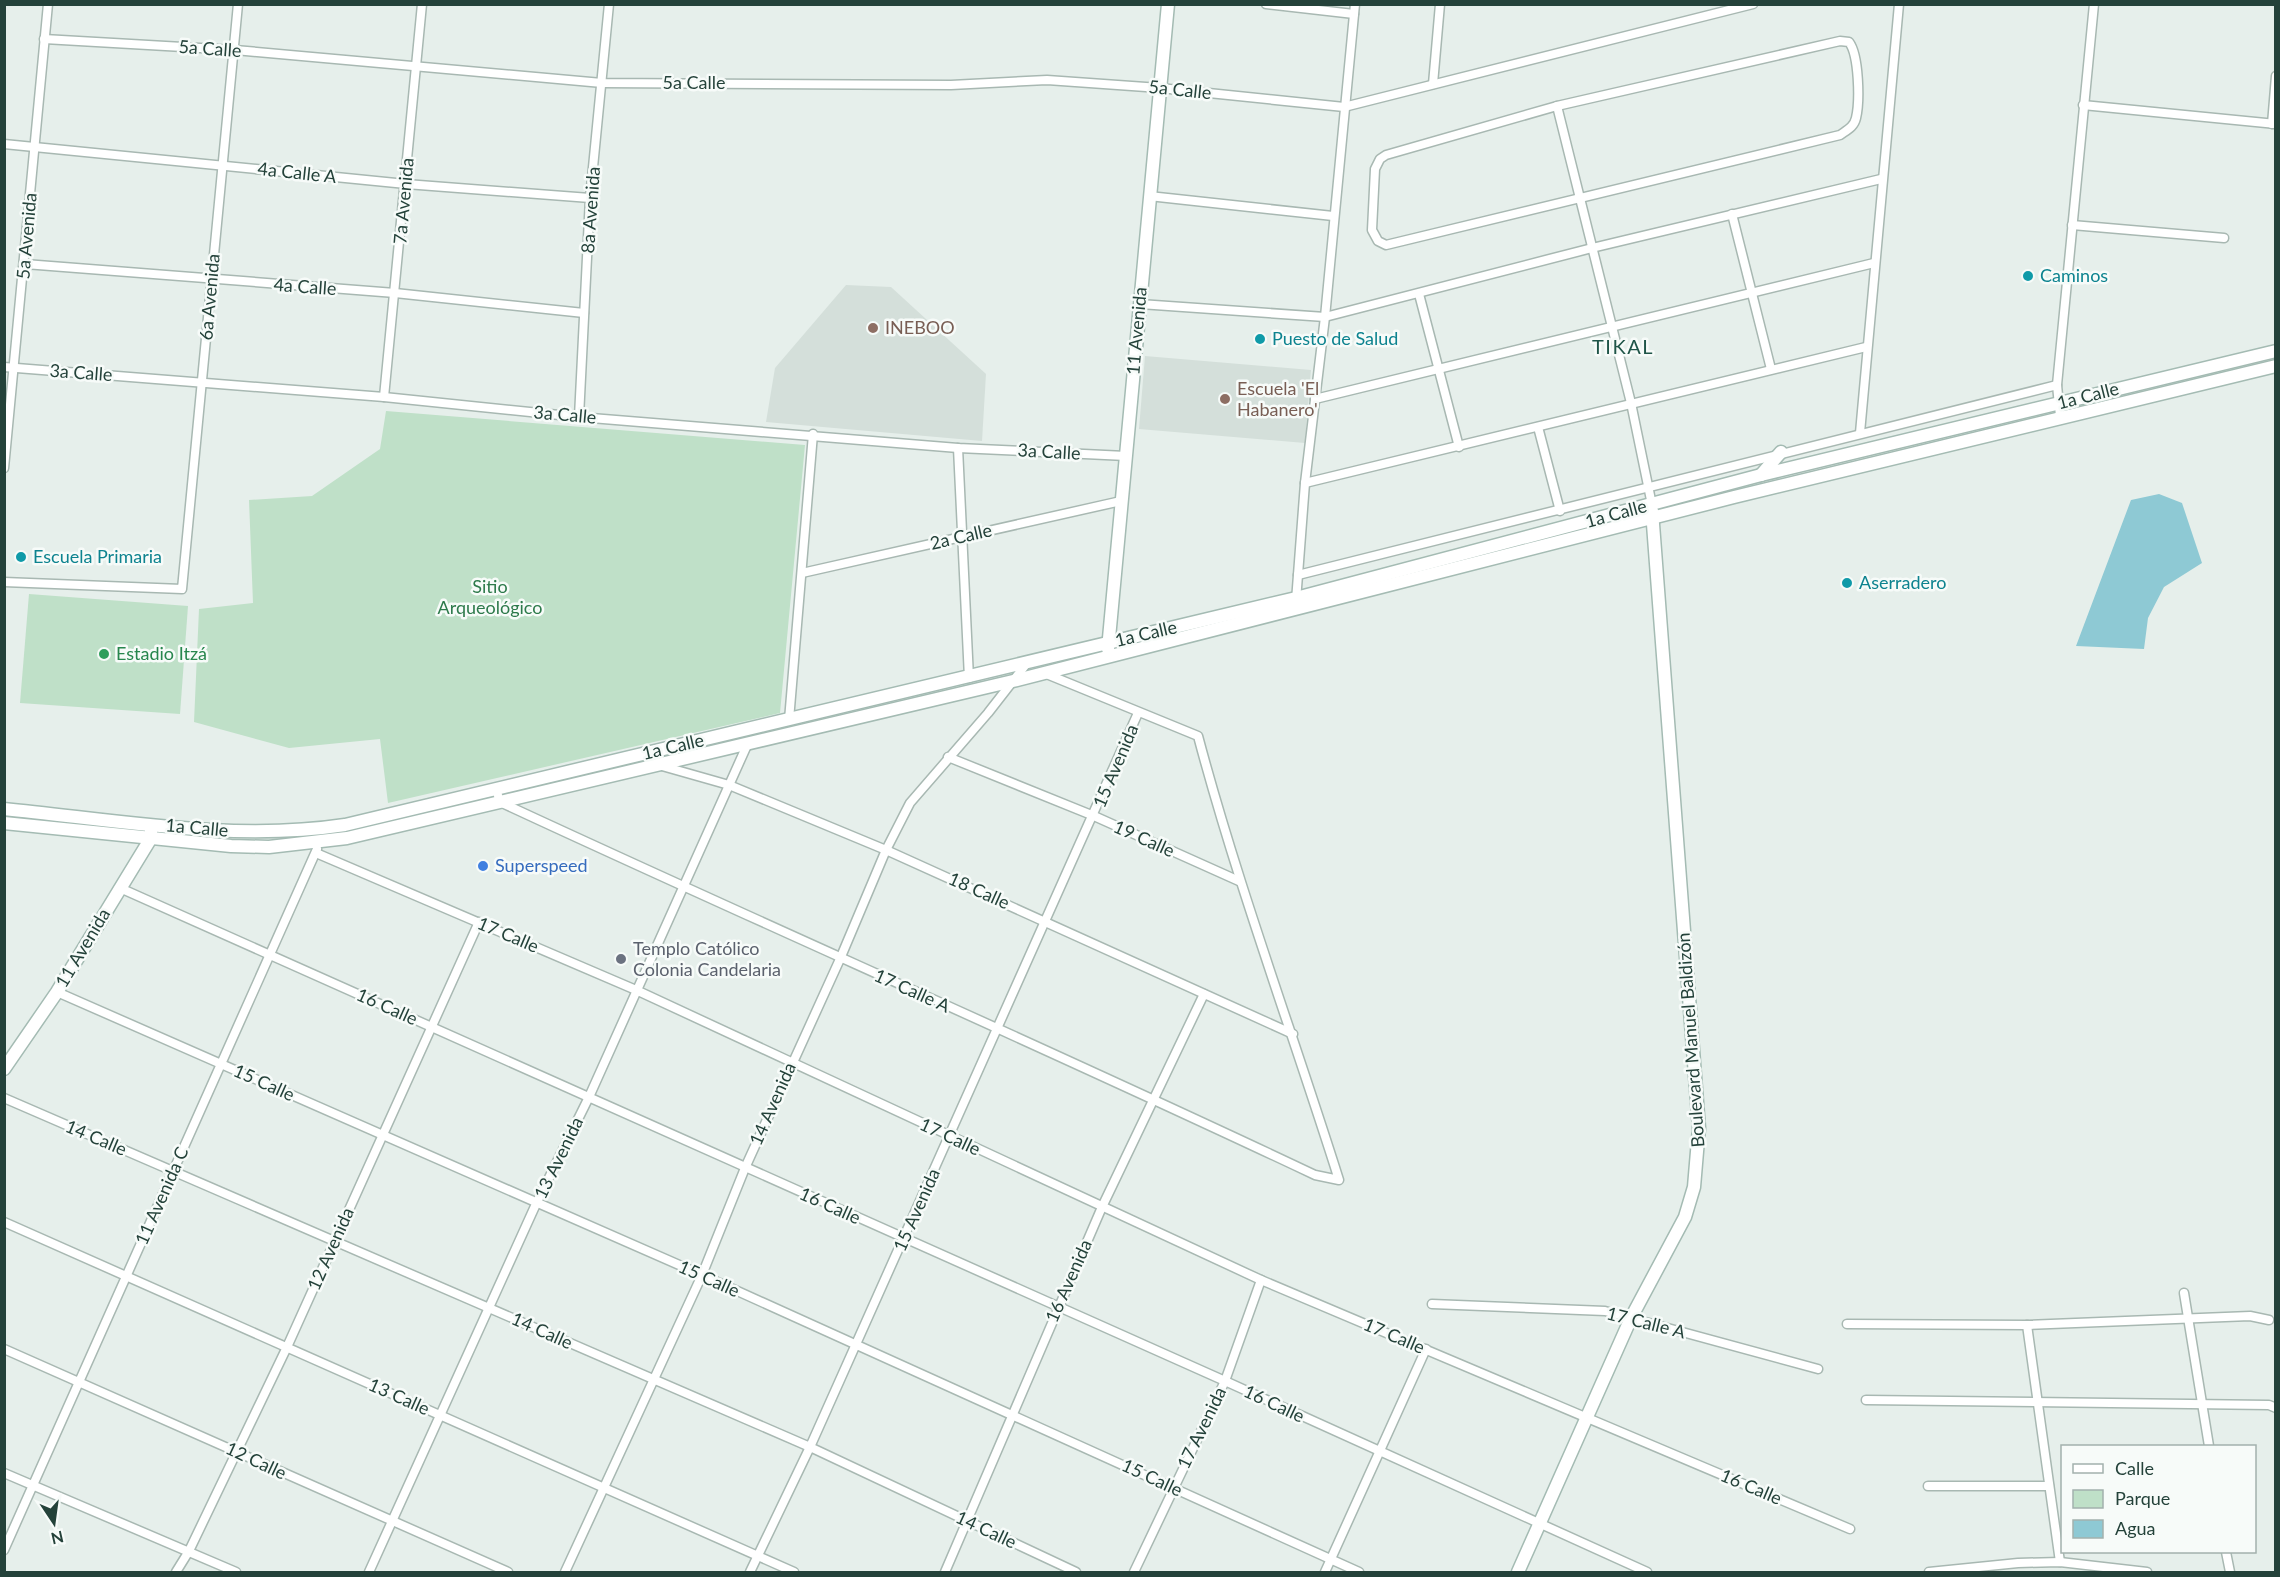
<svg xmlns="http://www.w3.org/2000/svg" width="2280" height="1577" font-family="Lato,sans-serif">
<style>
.built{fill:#d4dfda}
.green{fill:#bfe0c8}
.water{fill:#8ec9d4}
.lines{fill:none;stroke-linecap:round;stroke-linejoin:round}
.street-casing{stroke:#a8b8b2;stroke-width:11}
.secondary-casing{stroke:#a4bbb3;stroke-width:15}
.street{stroke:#fff;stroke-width:8}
.secondary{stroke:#fff;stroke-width:12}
.culture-dot{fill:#0f9aa8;stroke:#f7fbf9;stroke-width:2}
.education-dot{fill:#8d6e63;stroke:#f7fbf9;stroke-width:2}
.leisure-dot{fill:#2e9e5b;stroke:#f7fbf9;stroke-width:2}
.shop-dot{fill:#3f7fe0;stroke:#f7fbf9;stroke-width:2}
.worship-dot{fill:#6b7280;stroke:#f7fbf9;stroke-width:2}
.labels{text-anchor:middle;stroke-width:5;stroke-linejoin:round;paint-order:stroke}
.street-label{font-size:18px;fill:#24423a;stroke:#f7fbf9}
.culture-label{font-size:18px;fill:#0d838f;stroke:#f7fbf9;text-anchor:start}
.education-label{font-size:18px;fill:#785e54;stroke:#f7fbf9;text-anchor:start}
.park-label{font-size:18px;fill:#2d7a4b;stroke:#f7fbf9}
.leisure-label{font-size:18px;fill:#27864d;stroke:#f7fbf9;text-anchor:start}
.shop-label{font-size:18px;fill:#366cbe;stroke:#f7fbf9;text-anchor:start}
.worship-label{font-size:18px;fill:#5b616d;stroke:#f7fbf9;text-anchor:start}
.neighbourhood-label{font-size:20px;letter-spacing:1.5px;fill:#1f5548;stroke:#f7fbf9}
</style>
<rect width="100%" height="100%" fill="#e6efeb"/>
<g class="built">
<path d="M846,285l45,2 95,87 -4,67 -216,-19 9,-54z"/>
<path d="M1145,356l166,14 -6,73 -166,-14z"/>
</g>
<g class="green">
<path d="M386,411l419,34 -25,268 -392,90 -8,-64 -91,9 -95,-26 5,-113 54,-6 -4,-103 63,-4 68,-47z"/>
<path d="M29,594l159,12 -8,108 -160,-11z"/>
</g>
<path class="water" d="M2159,494l23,9 20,60 -38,24 -16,31 -4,31 -68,-3 55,-146z"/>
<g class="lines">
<g class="street-casing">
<g id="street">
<path d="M1266,4l88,10"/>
<path d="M44,39l191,11 367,33 349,2 96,-5 113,8 184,19 409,-103"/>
<path d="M1840,41l9,1c10,13 11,59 7,76 -2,9 -9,12 -16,17l-454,110 -8,-4 -6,-11 3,-61 5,-10 6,-4 171,-49z"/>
<path d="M1433,84l7,-80"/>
<path d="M2083,105l193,19"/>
<path d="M1557,106l74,297 21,102"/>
<path d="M2272,124l4,-48"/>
<path d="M4,144l402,40 184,14"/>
<path d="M1149,196l184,20"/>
<path d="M1732,214l39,155"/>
<path d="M2072,225l152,13"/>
<path d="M25,264l370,29 189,20"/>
<path d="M1419,294l40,153"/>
<path d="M1140,304l185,13 267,-69 289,-69"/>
<path d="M4,367l380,30 195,20 379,31 168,8"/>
<path d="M384,397l38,-393"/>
<path d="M1315,399l559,-136"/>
<path d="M2060,416l-3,-31 37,-381"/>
<path d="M579,417l11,-219 19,-194"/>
<path d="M1538,427l22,84"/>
<path d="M1860,433l39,-429"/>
<path d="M958,448l11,230"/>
<path d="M4,468l44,-464"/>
<path d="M1305,483l561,-136"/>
<path d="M802,573l319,-72"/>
<path d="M1298,575l759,-190"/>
<path d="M4,582l178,7 56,-585"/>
<path d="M1296,601l9,-118 20,-166 30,-313"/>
<path d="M789,720l24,-286"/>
<path d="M948,757l146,59 145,65"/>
<path d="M662,766l67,19 157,65 407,184"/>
<path d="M496,789l4,13c271,126 545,245 815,373l24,5c-47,-149 -101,-294 -141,-444l-154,-63"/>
<path d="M316,853l320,137 625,290 589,249"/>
<path d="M120,888l1105,493 422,191"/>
<path d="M57,992l645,283 657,297"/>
<path d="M4,1098l806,349 266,125"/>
<path d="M4,1222l790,350"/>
<path d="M2184,1293l25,153"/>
<path d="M1432,1304l173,7 213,58"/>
<path d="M1847,1324l180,1 223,-9 19,4"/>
<path d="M2027,1325l33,237"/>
<path d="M4,1349l504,223"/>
<path d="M1866,1400l403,5 7,3"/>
<path d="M4,1473l232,99"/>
<path d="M1928,1486h121"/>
<path d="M4,1550l313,-701"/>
<path d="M2226,1552l4,20"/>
<path d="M176,1572l13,-21 98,-204 192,-425"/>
<path d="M369,1572l167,-368 53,-107 159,-354"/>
<path d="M565,1572l137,-297 43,-107 95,-209 46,-109 24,-47 78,-90 39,-50"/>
<path d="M750,1572l60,-125 328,-734"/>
<path d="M945,1572l157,-365 102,-213"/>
<path d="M1134,1572l91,-191 36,-101"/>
<path d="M1325,1572l101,-223"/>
<path d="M1929,1572l89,-9 42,-1 87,10"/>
</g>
</g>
<g class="secondary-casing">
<g id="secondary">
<path d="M1761,475l20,-23"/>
<path d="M1108,649l60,-645"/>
<path d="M4,809c112,11 229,33 341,16l951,-227 465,-123 515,-124"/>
<path d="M4,823l227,23 38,1 78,-9 666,-157 721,-184 542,-131"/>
<path d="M4,1069l53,-77 94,-154v-8"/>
<path d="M1518,1572l113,-254 54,-101 9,-30 5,-59 -47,-617"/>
</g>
</g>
<use href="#street" class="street"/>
<use href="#secondary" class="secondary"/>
</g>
<g class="culture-dot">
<circle cx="2028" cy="276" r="6"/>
<circle cx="1260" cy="339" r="6"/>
<circle cx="21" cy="557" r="6"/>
<circle cx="1847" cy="583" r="6"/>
</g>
<g class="education-dot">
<circle cx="873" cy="328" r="6"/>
<circle cx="1225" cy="399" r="6"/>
</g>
<circle class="leisure-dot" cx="104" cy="654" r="6"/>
<circle class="shop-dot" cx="483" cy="866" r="6"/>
<circle class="worship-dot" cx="621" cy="959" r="6"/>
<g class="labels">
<g class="street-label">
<text transform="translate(210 49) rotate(4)" y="6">5a Calle</text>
<text x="694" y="89">5a Calle</text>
<text transform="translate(1180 90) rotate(6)" y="6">5a Calle</text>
<text transform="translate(297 173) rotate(6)" y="6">4a Calle A</text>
<text transform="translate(404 201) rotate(-85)" y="6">7a Avenida</text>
<text transform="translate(591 210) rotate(-86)" y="6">8a Avenida</text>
<text transform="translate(27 236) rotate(-85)" y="6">5a Avenida</text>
<text transform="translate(305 287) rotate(4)" y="6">4a Calle</text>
<text transform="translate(210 297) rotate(-85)" y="6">6a Avenida</text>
<text transform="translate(1137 331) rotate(-85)" y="6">11 Avenida</text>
<text transform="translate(81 373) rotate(4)" y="6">3a Calle</text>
<text transform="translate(2088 396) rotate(-14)" y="6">1a Calle</text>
<text transform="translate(565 415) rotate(5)" y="6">3a Calle</text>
<text transform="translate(1049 452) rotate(3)" y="6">3a Calle</text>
<text transform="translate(1616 514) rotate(-15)" y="6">1a Calle</text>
<text transform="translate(961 537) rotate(-13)" y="6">2a Calle</text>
<text transform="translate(1146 634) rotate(-13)" y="6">1a Calle</text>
<text transform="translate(673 747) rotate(-13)" y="6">1a Calle</text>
<text transform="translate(1116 766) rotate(-67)" y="6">15 Avenida</text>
<text transform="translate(197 828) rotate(5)" y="6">1a Calle</text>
<text transform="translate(1144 839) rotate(24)" y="6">19 Calle</text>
<text transform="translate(979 891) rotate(24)" y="6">18 Calle</text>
<text transform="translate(508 935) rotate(23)" y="6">17 Calle</text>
<text transform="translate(83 948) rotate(-59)" y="6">11 Avenida</text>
<text transform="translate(912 991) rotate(24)" y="6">17 Calle A</text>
<text transform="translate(387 1007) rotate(24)" y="6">16 Calle</text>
<text transform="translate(1691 1040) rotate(-94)" y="6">Boulevard Manuel Baldizón</text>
<text transform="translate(264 1083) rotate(24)" y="6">15 Calle</text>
<text transform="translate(773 1104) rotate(-66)" y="6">14 Avenida</text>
<text transform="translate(950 1137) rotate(25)" y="6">17 Calle</text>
<text transform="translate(96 1138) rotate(23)" y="6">14 Calle</text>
<text transform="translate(559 1158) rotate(-64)" y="6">13 Avenida</text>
<text transform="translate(162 1196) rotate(-66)" y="6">11 Avenida C</text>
<text transform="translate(830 1206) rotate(24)" y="6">16 Calle</text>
<text transform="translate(917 1210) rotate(-66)" y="6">15 Avenida</text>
<text transform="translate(331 1249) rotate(-66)" y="6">12 Avenida</text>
<text transform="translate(709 1279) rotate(24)" y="6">15 Calle</text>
<text transform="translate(1069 1281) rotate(-66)" y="6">16 Avenida</text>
<text transform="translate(1646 1323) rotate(14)" y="6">17 Calle A</text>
<text transform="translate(542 1331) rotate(24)" y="6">14 Calle</text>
<text transform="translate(1394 1336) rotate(23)" y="6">17 Calle</text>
<text transform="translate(399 1397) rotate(24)" y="6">13 Calle</text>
<text transform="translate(1274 1404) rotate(25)" y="6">16 Calle</text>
<text transform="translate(1202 1428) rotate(-64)" y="6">17 Avenida</text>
<text transform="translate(256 1461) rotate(25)" y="6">12 Calle</text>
<text transform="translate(1152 1478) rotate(25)" y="6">15 Calle</text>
<text transform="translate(1751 1487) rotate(23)" y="6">16 Calle</text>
<text transform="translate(986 1530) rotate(25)" y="6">14 Calle</text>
</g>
<g class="culture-label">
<text x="2040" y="282">Caminos</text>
<text x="1272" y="345">Puesto de Salud</text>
<text x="33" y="563">Escuela Primaria</text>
<text x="1859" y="589">Aserradero</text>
</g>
<g class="education-label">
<text x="885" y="334">INEBOO</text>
<text x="1237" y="395">Escuela 'El<tspan x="1237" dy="21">Habanero'</tspan></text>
</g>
<g class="park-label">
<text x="490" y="593">Sitio<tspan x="490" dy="21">Arqueológico</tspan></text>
</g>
<g class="leisure-label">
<text x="116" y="660">Estadio Itzá</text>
</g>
<g class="shop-label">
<text x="495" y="872">Superspeed</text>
</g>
<g class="worship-label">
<text x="633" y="955">Templo Católico<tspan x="633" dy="21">Colonia Candelaria</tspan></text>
</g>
<g class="neighbourhood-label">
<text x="1623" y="354">TIKAL</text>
</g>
</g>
<rect width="2280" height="1577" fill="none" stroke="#24423a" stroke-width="12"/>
<rect x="2061" y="1445" width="195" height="108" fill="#f7fbf9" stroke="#a3b1ad" stroke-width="1.5"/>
<rect x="2073" y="1464" width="30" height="9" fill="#ffffff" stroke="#a3b1ad" stroke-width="1.5"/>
<text x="2115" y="1475" font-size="18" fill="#24423a">Calle</text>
<rect x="2073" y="1490" width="30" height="18" fill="#bfe0c8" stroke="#a3b1ad" stroke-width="1.5"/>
<text x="2115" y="1505" font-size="18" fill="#24423a">Parque</text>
<rect x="2073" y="1520" width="30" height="18" fill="#8ec9d4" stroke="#a3b1ad" stroke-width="1.5"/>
<text x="2115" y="1535" font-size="18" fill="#24423a">Agua</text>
<g transform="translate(54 1523) rotate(167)" stroke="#f7fbf9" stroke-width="4.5" paint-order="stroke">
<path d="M0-4.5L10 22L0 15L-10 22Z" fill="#24423a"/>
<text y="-9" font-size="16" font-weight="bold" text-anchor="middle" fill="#24423a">N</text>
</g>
</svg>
